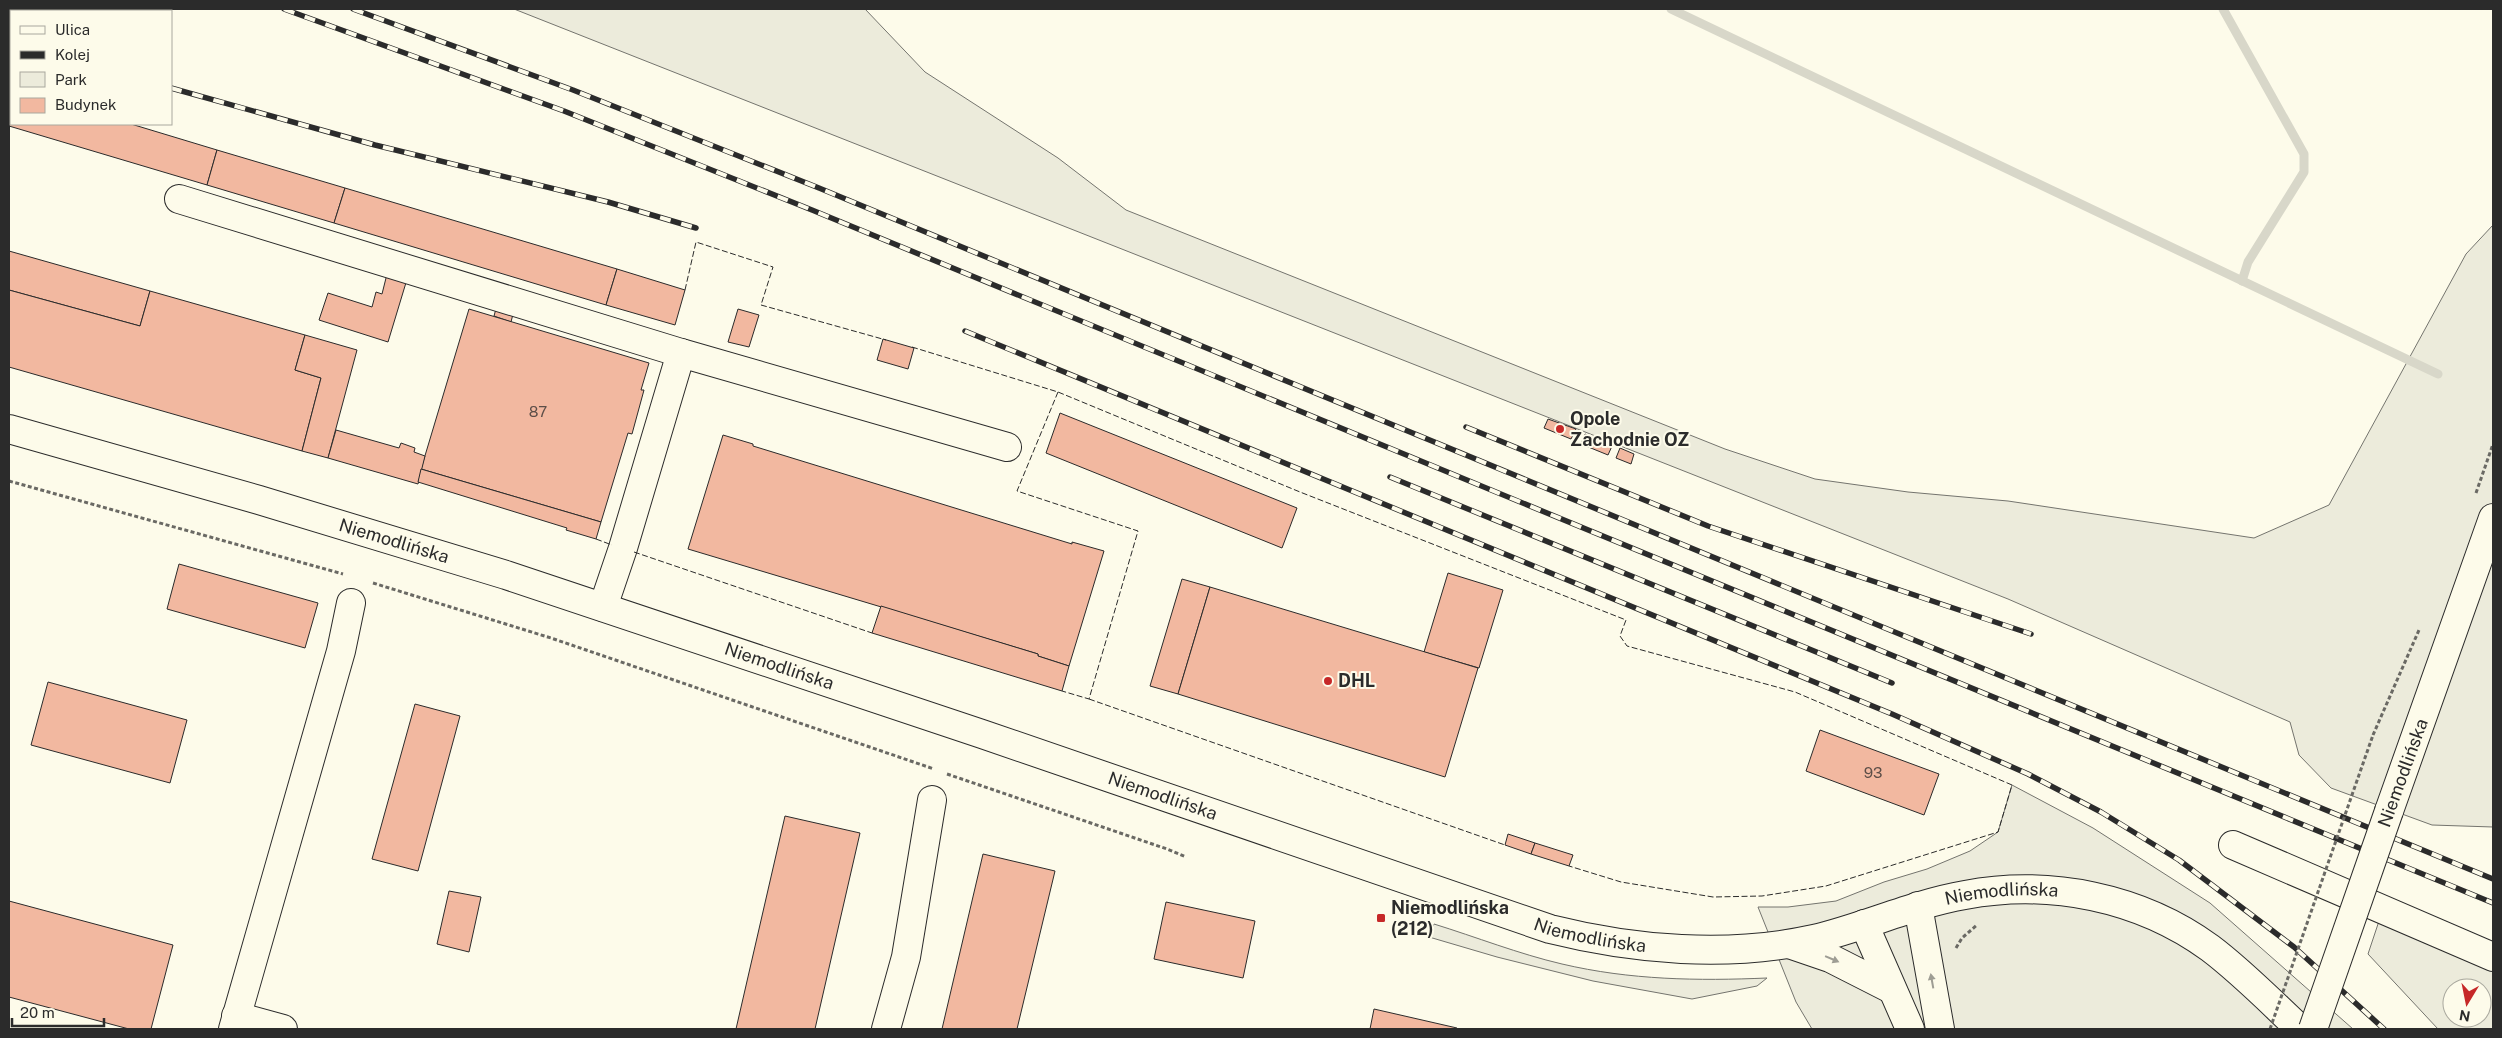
<svg xmlns="http://www.w3.org/2000/svg" width="2502" height="1038" font-family="'Public Sans',sans-serif">
<style>
.green{fill:#ecebdb;stroke:#74746e;fill-rule:evenodd}
.lines{fill:none;stroke-linecap:round;stroke-linejoin:round}
.stream{stroke:#d8d7c9;stroke-width:9}
.building{fill:#f2b8a0;stroke:#2b2b2b}
.minor-casing{stroke:#2b2b2b;stroke-width:30}
.major-casing{stroke:#2b2b2b;stroke-width:30}
.path{stroke:#6a6964;stroke-width:3;stroke-dasharray:4 2.5;stroke-linecap:butt}
.minor{stroke:#fdfbea;stroke-width:28}
.major{stroke:#fdfbea;stroke-width:28}
.rail-casing{stroke:#2b2b2b;stroke-width:5.5}
.rail{stroke:#fdfbea;stroke-width:4;stroke-dasharray:11;stroke-linecap:butt}
.major-bridge-casing{stroke:#2b2b2b;stroke-width:30;stroke-linecap:butt}
.path-bridge{stroke:#6a6964;stroke-width:3;stroke-dasharray:4 2.5;stroke-linecap:butt}
.major-bridge{stroke:#fdfbea;stroke-width:28}
.fence{stroke:#2b2b2b;stroke-width:1;stroke-dasharray:6 2.5;stroke-linecap:butt}
.oneway{fill:#9e9d94}
.poi-dot{fill:#c62828;stroke:#fdfbea;stroke-width:2}
.labels{text-anchor:middle;stroke-width:4;stroke-linejoin:round;paint-order:stroke}
.number-label{font-size:15px;fill:#5d4e48}
.poi-label{font-size:18px;font-weight:bold;fill:#2b2b2b;stroke:#fdfbea;text-anchor:start}
.street-label{font-size:18px;fill:#2b2b2b;stroke:#fdfbea}
</style>
<rect width="100%" height="100%" fill="#fdfbea"/>
<g class="green">
<path d="M514,9h351l60,63 133,86 68,52 599,239 90,30 93,13 100,9 246,37 75,-33 137,-251 27,-29v602l-61,-2 -101,-37 -32,-33 -9,-33 -282,-123z"/>
<path d="M2012,785l81,43 117,75 143,126h-541l-16,-27 -38,-95h30l48,-6 48,-19 43,-13 43,-18 28,-19z"/>
<path d="M2386,900l107,51v78h-55l-70,-75zM2452,988h30v30h-30z"/>
<path d="M1434,924c42,13 85,30 128,40 68,16 136,17 205,14l-10,8 -65,13 -99,-18 -96,-24 -68,-20z"/>
</g>
<g class="lines">
<g class="stream">
<path d="M1671,9l767,365"/>
<path d="M2223,9l81,145v18l-56,90 -6,19"/>
</g>
</g>
<g class="building">
<path d="M9,87l2,1v36h120l86,26 -10,35 -198,-59z"/>
<path d="M217,150l128,38 -11,35 -127,-38z"/>
<path d="M345,188l272,81 -11,36 -272,-82z"/>
<path d="M9,251l141,40 -10,35 -131,-36z"/>
<path d="M617,269l68,21 -10,35 -69,-20z"/>
<path d="M388,270l20,6 -20,66 -69,-22 9,-27 44,14 4,-15 6,2z"/>
<path d="M9,290l131,36 10,-35 155,44 -10,35 26,8 -19,73 -293,-84z"/>
<path d="M497,305l17,5 -3,12 -17,-6z"/>
<path d="M469,309l180,54 -8,27h3l-12,44 -4,-1 -27,89 -180,-53z"/>
<path d="M738,309l21,6 -10,32 -21,-5z"/>
<path d="M305,335l52,15 -29,108 -26,-7 19,-73 -26,-8z"/>
<path d="M883,339l31,9 -6,21 -31,-9z"/>
<path d="M1060,413l237,95 -15,40 -236,-95z"/>
<path d="M1548,419l28,10 -5,10 -27,-11z"/>
<path d="M336,430l63,18 2,-5 14,5 -1,4 11,4 -7,28 -90,-26z"/>
<path d="M1585,434l27,12 -4,9 -27,-11z"/>
<path d="M723,435l30,9v2l319,98v-2l32,9 -35,115 -31,-10v-2l-350,-105z"/>
<path d="M1620,448l14,6 -3,10 -15,-6z"/>
<path d="M421,469l180,53 -5,17 -30,-9 1,-2 -149,-46z"/>
<path d="M179,564l139,39 -13,45 -138,-39z"/>
<path d="M1448,573l55,17 -24,78 -55,-16z"/>
<path d="M1182,579l28,8 -32,107 -28,-8z"/>
<path d="M1210,587l268,81 -33,109 -267,-83z"/>
<path d="M881,606l157,48v2l31,10 -7,25 -190,-58z"/>
<path d="M48,682l139,38 -17,63 -139,-38z"/>
<path d="M415,704l45,12 -42,155 -46,-12z"/>
<path d="M1820,730l119,44 -15,41 -118,-44z"/>
<path d="M785,816l75,17 -45,196h-79z"/>
<path d="M1508,834l27,9 -4,11 -26,-9z"/>
<path d="M1535,843l38,12 -4,11 -38,-12z"/>
<path d="M983,854l72,17 -38,158h-75z"/>
<path d="M449,891l32,6 -12,55 -32,-8z"/>
<path d="M9,901l164,44 -22,84h-22l-120,-32z"/>
<path d="M1166,902l89,19 -12,57 -89,-19z"/>
<path d="M1374,1009l83,19v1h-87z"/>
</g>
<g class="lines">
<g class="minor-casing">
<g id="minor">
<path d="M179,199l502,154 -58,195 -20,59"/>
<path d="M681,353l326,94"/>
<path d="M2233,845l260,112"/>
<path d="M236,1016l47,13"/>
<path d="M233,1029l108,-378 10,-48"/>
<path d="M886,1029l20,-72 26,-157"/>
</g>
</g>
<g class="major-casing">
<g id="major">
<path id="s1" d="M9,429l250,71 247,75 476,159 568,195c84,21 178,29 264,10 51,-12 99,-35 151,-44 84,-16 175,2 245,53 32,24 61,54 90,81"/>
<path d="M2389,811l104,-293"/>
<path d="M1918,906l22,123"/>
<path d="M1864,924l46,105"/>
<path d="M1789,944l41,14 61,31"/>
</g>
</g>
<g class="path">
<path d="M9,481l334,93"/>
<path d="M2476,493l17,-49"/>
<path d="M373,583l178,55 383,131"/>
<path d="M2373,735l46,-105"/>
<path d="M947,774l220,75 19,8"/>
<path d="M1956,948l6,-10 15,-13"/>
</g>
<use href="#minor" class="minor"/>
<use href="#major" class="major"/>
<g class="rail-casing">
<g id="rail">
<path d="M284,9l280,102 248,99 1681,693"/>
<path d="M353,9l220,81 246,98 1674,691"/>
<path d="M9,41h2"/>
<path d="M171,88l204,57 233,57 88,26"/>
<path d="M965,331l927,383 136,60 73,38 78,48 115,87 90,82"/>
<path d="M1466,427l242,99 323,108"/>
<path d="M1390,477l502,206"/>
</g>
</g>
<use href="#rail" class="rail"/>
<g class="major-bridge-casing">
<path id="major-bridge" d="M2313,1029l76,-218"/>
</g>
<path class="path-bridge" d="M2270,1029l103,-294"/>
<use href="#major-bridge" class="major-bridge"/>
<g class="fence">
<path d="M685,290l11,-48 77,25 -12,38 125,35"/>
<path d="M912,347l146,45 242,100 326,128 -6,16 7,10 168,46 217,93 -14,47 -172,54 -64,10 -49,1 -92,-15 -52,-16"/>
<path d="M1058,392l-41,99 121,40 -49,168 -27,-8"/>
<path d="M596,539l16,6"/>
<path d="M634,552l238,81"/>
<path d="M1089,699l416,146"/>
</g>
</g>
<defs><path id="oneway-solid" d="M-6-.8H1V-3.2L6.5 0L1 3.2V.8H-6Z" transform="scale(1.25)"/></defs>
<g class="oneway">
<use href="#oneway-solid" transform="translate(1832 959) rotate(23)"/>
<use href="#oneway-solid" transform="translate(1932 981) rotate(-100)"/>
</g>
<g class="poi-dot">
<circle cx="1560" cy="429" r="5"/>
<circle cx="1328" cy="681" r="5"/>
<rect x="1376" y="913" width="10" height="10" rx="2.5"/>
</g>
<g class="labels">
<g class="number-label">
<text x="538" y="417">87</text>
<text x="1873" y="778">93</text>
</g>
<g class="poi-label">
<text x="1570" y="425">Opole<tspan x="1570" dy="21">Zachodnie OZ</tspan></text>
<text x="1338" y="687">DHL</text>
<text x="1391" y="914">Niemodlińska<tspan x="1391" dy="21">(212)</tspan></text>
</g>
<g class="street-label">
<text dy="6" stroke="none"><textPath href="#s1" startOffset="401">Niemodlińska</textPath></text>
<text dy="6" stroke="none"><textPath href="#s1" startOffset="806">Niemodlińska</textPath></text>
<text transform="translate(2403 773) rotate(-70)" y="6">Niemodlińska</text>
<text dy="6" stroke="none"><textPath href="#s1" startOffset="1211">Niemodlińska</textPath></text>
<text dy="6" stroke="none"><textPath href="#s1" startOffset="2081">Niemodlińska</textPath></text>
<text dy="6" stroke="none"><textPath href="#s1" startOffset="1661">Niemodlińska</textPath></text>
</g>
</g>
<rect width="2502" height="1038" fill="none" stroke="#2b2b2b" stroke-width="20"/>
<rect x="10" y="10" width="162" height="115" fill="#fdfbea" stroke="#a9a89e"/>
<rect x="20" y="26" width="25" height="8" fill="#fdfbea" stroke="#a9a89e"/>
<text x="55" y="35" font-size="15" fill="#2b2b2b">Ulica</text>
<rect x="20" y="51" width="25" height="8" fill="#2b2b2b" stroke="#a9a89e"/>
<text x="55" y="60" font-size="15" fill="#2b2b2b">Kolej</text>
<rect x="20" y="72" width="25" height="15" fill="#ecebdb" stroke="#a9a89e"/>
<text x="55" y="85" font-size="15" fill="#2b2b2b">Park</text>
<rect x="20" y="98" width="25" height="15" fill="#f2b8a0" stroke="#a9a89e"/>
<text x="55" y="110" font-size="15" fill="#2b2b2b">Budynek</text>
<g transform="translate(2467 1003) rotate(190)"><circle r="24" fill="#fdfbea" stroke="#a9a89e"/>
<path d="M0-4L9 19L0 12L-9 19Z" fill="#c62828"/>
<text y="-8" font-size="14" font-weight="bold" text-anchor="middle" fill="#2b2b2b">N</text>
</g>
<path d="M12 1018v8h92v-8" fill="none" stroke="#2b2b2b" stroke-width="2.5"/>
<text x="20" y="1018" font-size="15" fill="#2b2b2b" stroke="#fdfbea" stroke-width="4" paint-order="stroke">20 m</text>
</svg>
